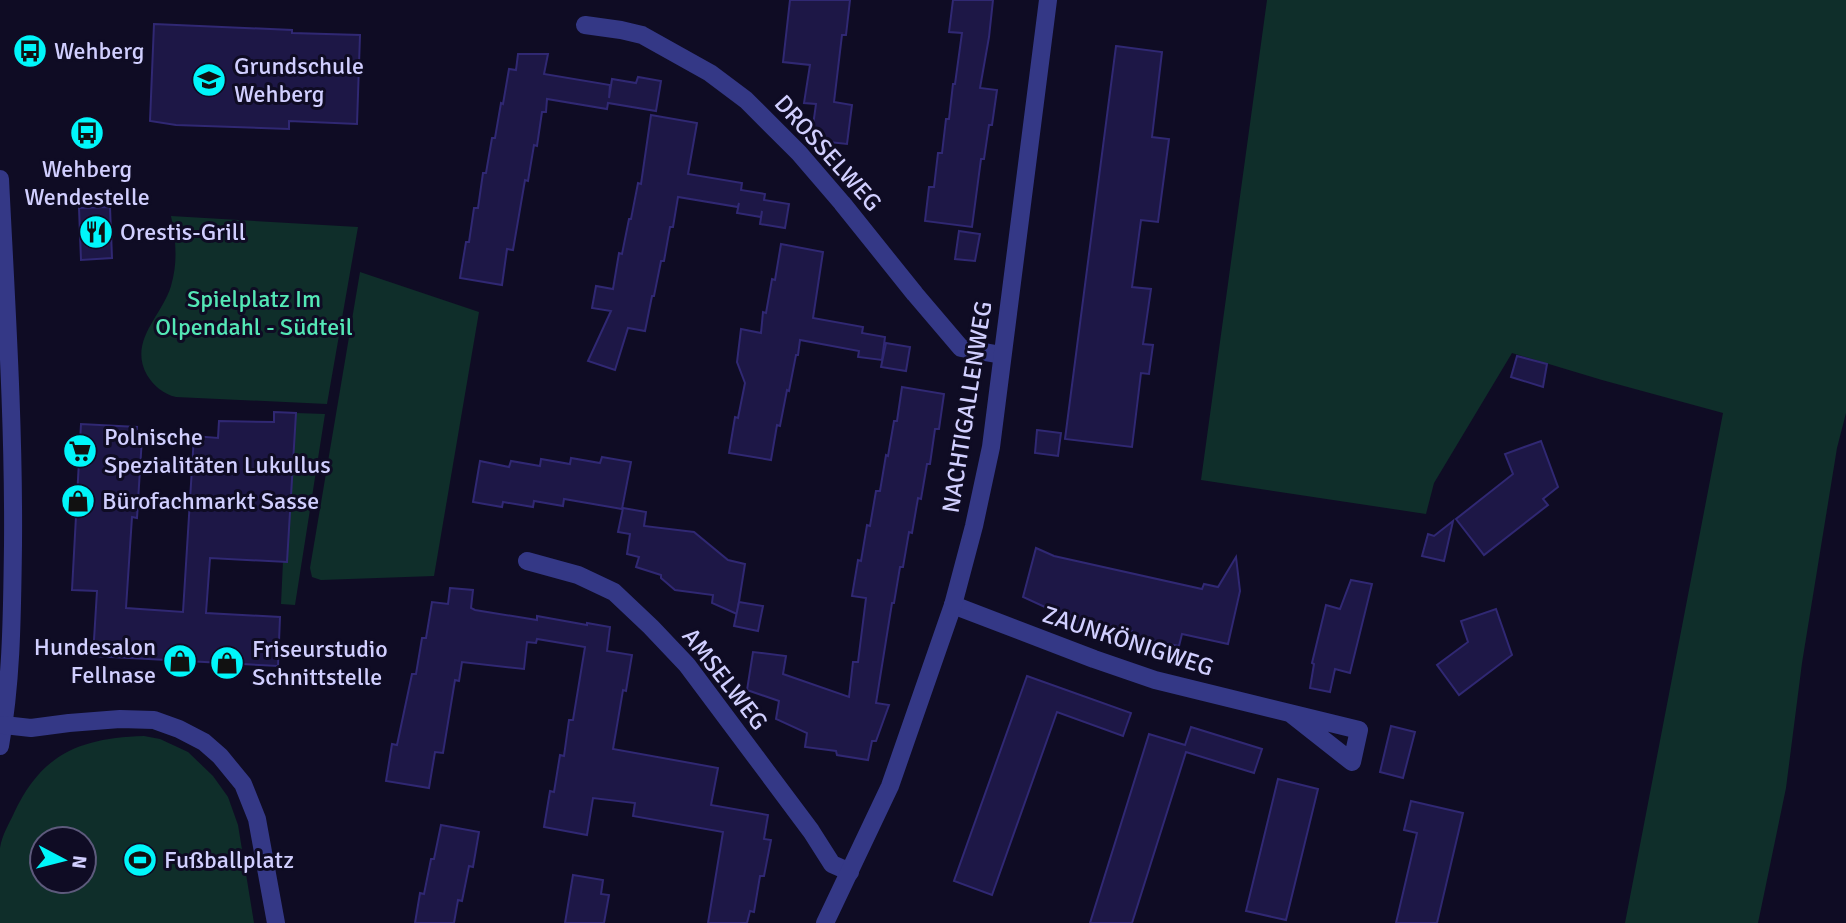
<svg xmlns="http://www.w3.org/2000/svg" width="1846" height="923" font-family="Signika,sans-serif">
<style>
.green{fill:#0f2e2a;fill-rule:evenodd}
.building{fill:#1d1746;stroke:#302873;stroke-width:2}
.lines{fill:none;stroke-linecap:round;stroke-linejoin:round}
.minor{stroke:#343886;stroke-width:18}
.labels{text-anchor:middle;stroke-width:6;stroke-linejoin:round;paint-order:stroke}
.poi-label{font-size:24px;fill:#d1cfff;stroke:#0f0c24;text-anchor:start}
.street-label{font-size:24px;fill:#d1cfff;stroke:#0f0c24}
.park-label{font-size:24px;fill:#54e7b6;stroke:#0f0c24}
</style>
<rect width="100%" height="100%" fill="#0f0c24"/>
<g class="green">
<path d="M1267,0h579v413l-9,35 -35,215 -16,125 -28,135h-133l98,-510 -121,-33 -90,-27 -78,130 -8,31 -225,-34z"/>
<path d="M171,216l187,11 -31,177 -151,-7c-13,-3 -22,-11 -29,-22 -19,-34 15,-59 24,-89 7,-24 5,-46 0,-70z"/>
<path d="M360,272l119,40 -45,264 -113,4 -9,-3 -2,-9z"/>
<path d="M296,413l29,1 -30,191 -14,-1 2,-43h4z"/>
<path d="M144,736l16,3 28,13 25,24 15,21 10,28 16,98h-254c0,-18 0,-36 0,-54 0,-7 0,-15 0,-21 2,-13 9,-24 14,-35 28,-60 67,-75 130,-77zM42,839h42v42h-42z"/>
</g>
<g class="building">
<path d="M790,0h60l-4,35h-4l-8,67 18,3 -5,39 -36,-4 5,-36 -12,-1 6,-38 -27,-3z"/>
<path d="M953,0h40l-4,37 -9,51 17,2 -5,35h-3l-5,34h-3l-9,68 -47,-6 4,-34h5l4,-34h4l4,-34h3l4,-35h2l7,-51 -13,-1z"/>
<path d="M154,24l138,6v3l68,2 -3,89 -68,-3v8l-113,-4 -26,-4z"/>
<path d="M1116,46l46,6 -10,85 17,2 -11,83 -17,-2 -9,67 19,2 -8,55 10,1 -4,29 -8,-1 -9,74 -67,-8z"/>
<path d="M518,54h30l-4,20 66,11 -1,13 3,-19 24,4 2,-6 23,4 -5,30 -48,-8 -1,6 -60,-10 -1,13h-4l-5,34 -3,-1 -6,36 -3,-1 -12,70 -6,-1 -5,36 -42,-7 6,-36h3l5,-34h4l5,-35h3l6,-35h3l6,-35 2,1 6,-35 7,1z"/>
<path d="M651,115l46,8 -9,51 54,9 -1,7 24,4 -1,6 25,4 -4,24 -25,-4 2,-13 -1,6 -24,-4 2,-10 -1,4 -60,-10 -5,30h-3l-6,34h-3l-7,35h-2l-7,35 -17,-3 -13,42 -27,-9 23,-50 -19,-3 4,-22 17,3 6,-36 3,1 7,-35h2l7,-36 3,1z"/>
<path d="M110,207l2,51 -31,2 -2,-52z"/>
<path d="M959,231l21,3 -5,27 -20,-2z"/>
<path d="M781,244l42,8 -10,66 50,9 -1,6 23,4 -3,23 -24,-3 1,-6 -59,-11 -2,15h-2l-7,36 -2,-1 -7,36 -3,-1 -6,35 -42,-7 6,-36 3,1 7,-35 -8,-21 4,-33 20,4 2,-21 3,1 6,-34 3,1z"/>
<path d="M886,343l24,4 -4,24 -25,-4z"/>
<path d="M1517,356l30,8 -4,23 -32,-10z"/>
<path d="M902,387l42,7 -5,35h-4l-5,35h-3l-6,35 -3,-1 -6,35 -3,-1 -6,35h-3l-6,36h-2l-16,100 13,2 -13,36h-4l-4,19 -31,-5 -1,-4 -31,-4 2,-14 -31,-14 3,-18 -32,-11 6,-38 33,4 -3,18 66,23 4,-35h5l8,-64 -14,-2 6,-36 3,1 6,-36 3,1 6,-35h4l6,-36 2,1 6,-35h3z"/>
<path d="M274,412l22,1 -9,149 -77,-4 -4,55 74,4 -2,49 -185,-10 4,-65 -25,-1 9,-166 56,3 -1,9 6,1 -5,81 -5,-1 -6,91 57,4 11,-176 24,2 1,-17 55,1z"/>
<path d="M1037,430l24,3 -3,23 -23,-3z"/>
<path d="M1541,441l17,46 -15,12 5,6 -64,50 -28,-36 57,-45 -8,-20z"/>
<path d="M602,457l29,5 -9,47 -58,-10 -1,7 -29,-5 -1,6 -30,-5 -1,5 -29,-5 7,-41 29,6 2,-6 29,5 1,-7 29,5 1,-6 29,5z"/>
<path d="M623,508l23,4 -2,14 50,6 34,28 17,4 -8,50 -25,-11 1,-8 -38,-5 -14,-12v-3l-25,-8 3,-10 -12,-3 3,-20 -12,-2z"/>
<path d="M1453,521l-9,40 -22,-5 6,-22 6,2z"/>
<path d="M1036,548l18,8 148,33 2,-5 14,3 18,-30 4,34 -12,53 -46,-10 -3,12 -24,-5 -12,4 -11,-14 -40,-10 -2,11 -21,-4 2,-12 -13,-3 -35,-16z"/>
<path d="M1351,580l21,4 -22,89 -15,-4 -5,23 -20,-4 4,-24 -2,-1 14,-58 14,4z"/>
<path d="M450,588l23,2 -2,18 4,2 62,10v-4l50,9v-2l23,4 -3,24 25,4 -6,36 -3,-1 -10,59 105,19 -7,37 57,10 -4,24 7,1 -7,36h-4l-6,36 -4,-1 -3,12h-39l15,-91 -90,-16 2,-13 -42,-5 -6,37 -43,-8 6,-36 4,1 6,-37 4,1 5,-36h4l12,-73 -48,-8 -1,4 -9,-1 -3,27 -62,-7 -3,19 -4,-1 -12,73 -8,-1 -6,36 -43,-7 6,-37 5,1 15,-71h4l6,-36h4l6,-36 16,2z"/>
<path d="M739,602l24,4 -5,25 -24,-5z"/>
<path d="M1496,609l16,46 -53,40 -22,-30 31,-23 -7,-21z"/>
<path d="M1027,676l104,37 -8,23 -66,-24 -65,183 -38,-14z"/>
<path d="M1391,726l24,6 -12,46 -23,-6z"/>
<path d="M1191,727l71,22 -8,24 -68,-21 -54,171h-42l59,-189 36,11z"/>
<path d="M1278,779l40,10 -32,131 -40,-9z"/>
<path d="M1411,801l52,12 -26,110h-41l21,-90 -13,-3z"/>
<path d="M441,825l38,7 -6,35 -4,-1 -7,35 -4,-1 -4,23h-39l5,-30 4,1 7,-35h3z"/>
<path d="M573,875l30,5 -2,14 8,1 -5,28h-39z"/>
</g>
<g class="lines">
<g class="minor">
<path d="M585,25l36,5 21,5 68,38 36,27 53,53 43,50 73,91 46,54 41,7"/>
<path d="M0,179c6,122 14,244 13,366 -1,67 -1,134 -13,201"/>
<path d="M527,561l51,14 36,17 37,35 36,38 124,166 21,33 18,8"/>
<path d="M953,605l141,54 61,21 204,50 -7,32 -61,-48"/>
<path d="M4,725l27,3 38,-5 51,-4 34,1 25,9 25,13 16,14 23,28 14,35 19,104"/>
<path d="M825,923l65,-137 63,-181 21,-79 17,-79 57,-447"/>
</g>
</g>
<defs>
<g id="bus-disc" transform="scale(1.75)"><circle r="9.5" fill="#00f6fa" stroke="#0f0c24"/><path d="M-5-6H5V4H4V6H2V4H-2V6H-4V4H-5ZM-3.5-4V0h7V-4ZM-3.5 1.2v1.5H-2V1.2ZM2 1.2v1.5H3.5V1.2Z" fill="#111"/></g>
<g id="school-disc" transform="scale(1.75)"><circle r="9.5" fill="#00f6fa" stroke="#0f0c24"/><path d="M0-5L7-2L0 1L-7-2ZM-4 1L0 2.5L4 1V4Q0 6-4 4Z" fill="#111"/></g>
<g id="restaurant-disc" transform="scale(1.75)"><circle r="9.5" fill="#00f6fa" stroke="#0f0c24"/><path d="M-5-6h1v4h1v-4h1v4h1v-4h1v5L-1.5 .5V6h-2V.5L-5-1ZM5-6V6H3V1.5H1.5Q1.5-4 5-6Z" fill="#111"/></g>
<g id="supermarket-disc" transform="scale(1.75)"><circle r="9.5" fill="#00f6fa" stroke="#0f0c24"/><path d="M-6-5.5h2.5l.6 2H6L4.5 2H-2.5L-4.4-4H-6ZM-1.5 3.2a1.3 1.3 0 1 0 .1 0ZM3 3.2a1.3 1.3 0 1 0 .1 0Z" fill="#111"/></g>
<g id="shop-disc" transform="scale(1.75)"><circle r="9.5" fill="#00f6fa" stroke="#0f0c24"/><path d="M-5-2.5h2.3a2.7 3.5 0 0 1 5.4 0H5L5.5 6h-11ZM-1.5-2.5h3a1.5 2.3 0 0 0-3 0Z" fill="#111"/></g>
<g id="stadium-disc" transform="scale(1.75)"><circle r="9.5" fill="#00f6fa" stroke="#0f0c24"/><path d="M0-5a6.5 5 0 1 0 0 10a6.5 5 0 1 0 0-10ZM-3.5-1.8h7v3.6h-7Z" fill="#111"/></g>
</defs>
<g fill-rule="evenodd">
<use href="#bus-disc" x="30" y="51"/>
<use href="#school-disc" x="209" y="80"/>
<use href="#bus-disc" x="87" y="133"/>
<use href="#restaurant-disc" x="96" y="232"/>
<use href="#supermarket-disc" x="80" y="451"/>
<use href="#shop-disc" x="78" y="501"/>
<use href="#shop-disc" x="180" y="661"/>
<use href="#shop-disc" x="227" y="663"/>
<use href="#stadium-disc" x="140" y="860"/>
</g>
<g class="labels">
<g class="poi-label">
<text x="54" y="59">Wehberg</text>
<text x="234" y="74">Grundschule<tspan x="234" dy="28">Wehberg</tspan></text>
<text x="87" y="177" text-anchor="middle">Wehberg<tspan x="87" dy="28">Wendestelle</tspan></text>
<text x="120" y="240">Orestis-Grill</text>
<text x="104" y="445">Polnische<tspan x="104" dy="28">Spezialitäten Lukullus</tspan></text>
<text x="102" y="509">Bürofachmarkt Sasse</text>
<text x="156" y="655" text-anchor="end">Hundesalon<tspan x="156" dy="28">Fellnase</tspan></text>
<text x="252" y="657">Friseurstudio<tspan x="252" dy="28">Schnittstelle</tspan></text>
<text x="164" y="868">Fußballplatz</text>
</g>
<g class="street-label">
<text transform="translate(828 153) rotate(48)" y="8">DROSSELWEG</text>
<text transform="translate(967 407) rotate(-81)" y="8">NACHTIGALLENWEG</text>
<text transform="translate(1128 641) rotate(18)" y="8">ZAUNKÖNIGWEG</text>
<text transform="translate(725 679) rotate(52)" y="8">AMSELWEG</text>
</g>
<g class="park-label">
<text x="254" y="307">Spielplatz Im<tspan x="254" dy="28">Olpendahl - Südteil</tspan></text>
</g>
</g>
<g transform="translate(63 860) rotate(97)"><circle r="33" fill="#0f0c24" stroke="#5d5a7c" stroke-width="2"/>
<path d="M0-5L12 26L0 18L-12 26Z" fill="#00f6fa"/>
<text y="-10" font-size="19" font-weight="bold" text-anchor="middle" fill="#d1cfff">N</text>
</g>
</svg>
